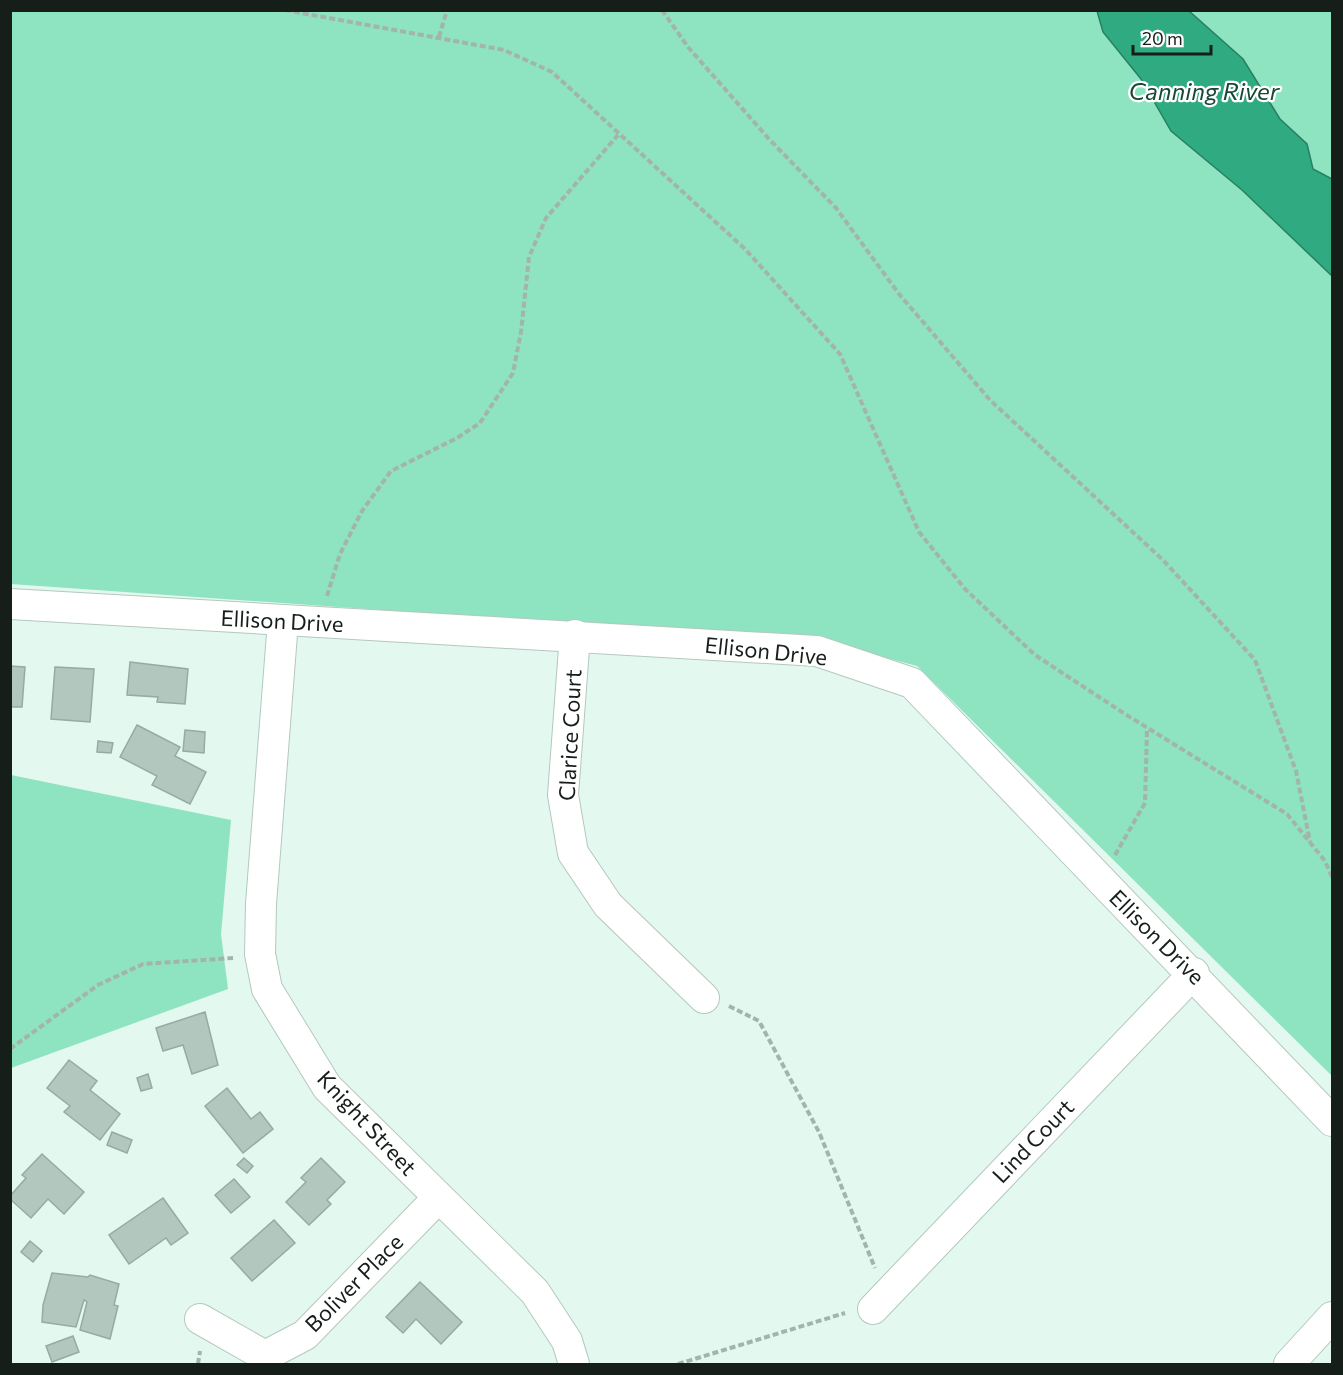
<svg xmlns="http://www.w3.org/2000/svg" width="1343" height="1375" font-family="Commissioner,sans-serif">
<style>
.green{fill:#8ee3c0}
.water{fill:#2faa81;stroke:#288062;stroke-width:1.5}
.building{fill:#b2c7bd;stroke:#96aba1;stroke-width:1.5}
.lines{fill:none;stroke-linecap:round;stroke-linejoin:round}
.minor-casing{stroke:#b4c8bf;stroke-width:32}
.path{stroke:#a3b4ac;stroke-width:4;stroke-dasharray:6 3;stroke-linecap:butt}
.minor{stroke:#fff;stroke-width:30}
.labels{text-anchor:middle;stroke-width:4.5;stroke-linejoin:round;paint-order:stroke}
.street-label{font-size:22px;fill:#161e1a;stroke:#fff}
.water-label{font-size:24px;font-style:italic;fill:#184937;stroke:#fff}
</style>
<rect width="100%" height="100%" fill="#e3f8ee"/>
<g class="green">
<path d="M10,11h1321l1,1065 -415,-410 -94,-25 -812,-57z"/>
<path d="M11,775l220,45 -10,114 7,55 -217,79z"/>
</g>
<path class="water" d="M1097,11h92l54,48 37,60 27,25 6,25 19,10v97l-90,-86 -71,-59 -30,-52 -38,-47z"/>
<g class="building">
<path d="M130,662l58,7 -3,35 -28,-2 1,-5 -31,-2z"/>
<path d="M10,666l15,1 -3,40h-12z"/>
<path d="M55,667l39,2 -4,53 -39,-3z"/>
<path d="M137,725l43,22 -5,9 31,16 -16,32 -38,-19 5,-9 -37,-19z"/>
<path d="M185,730l20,2 -1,21 -21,-2z"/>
<path d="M98,741l15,2 -2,10 -14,-1z"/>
<path d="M205,1012l13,53 -26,9 -9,-29 -20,6 -7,-23z"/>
<path d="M69,1060l28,21 -7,9 30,24 -20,26 -36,-28 6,-6 -23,-18z"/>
<path d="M148,1074l4,14 -11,3 -4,-13z"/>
<path d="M227,1088l24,31 9,-7 13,17 -30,24 -38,-47z"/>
<path d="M112,1132l20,8 -5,13 -20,-8z"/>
<path d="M42,1154l42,38 -20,22 -16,-15 -17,19 -21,-19v-3l16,-18 -4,-3z"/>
<path d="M244,1158l9,8 -6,7 -10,-8z"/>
<path d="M321,1158l24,24 -18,18 4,4 -22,21 -23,-23 20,-20 -5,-4z"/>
<path d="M234,1179l16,18 -19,16 -16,-18z"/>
<path d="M163,1198l25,35 -17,12 -5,-7 -37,26 -20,-29z"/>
<path d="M274,1220l21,23 -43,38 -21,-23z"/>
<path d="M30,1241l12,10 -9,11 -12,-10z"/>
<path d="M52,1273l36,4 2,-2 29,9 -5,21 4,1 -8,33 -30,-9 7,-28 -3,-2 -8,27 -34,-5 1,-17z"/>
<path d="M420,1282l42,40 -21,22 -25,-25 -13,14 -17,-16z"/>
<path d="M73,1336l6,16 -27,10 -6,-16z"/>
</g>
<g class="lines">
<g class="minor-casing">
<g id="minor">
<path d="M10,604l807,47 95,32 420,438"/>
<path d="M283,621l-22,283 -1,50 7,35 60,98 208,205 32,49 7,23"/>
<path d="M575,635l-12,160 10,58 35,52 96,93"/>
<path d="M873,1309l321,-336"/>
<path d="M200,1319l65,37 40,-21 133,-137"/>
<path d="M1289,1364l43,-47"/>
</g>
</g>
<g class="path">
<path d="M285,10l219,40 48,22 193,177 95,105 79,178 46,57 70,66 90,59 162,100 38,47 7,16"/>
<path d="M662,10l26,37 81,92 67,69 63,86 91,106 173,160 92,100 41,111 14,71"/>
<path d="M439,37l8,-27"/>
<path d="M327,596l13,-42 22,-43 29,-40 66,-33 23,-15 33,-50 8,-41 8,-75 17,-39 72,-83"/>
<path d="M1115,855l30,-52 2,-74"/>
<path d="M729,1006l30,15 60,111 56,136"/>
<path d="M10,1049l88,-64 45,-21 90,-6"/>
<path d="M198,1364l2,-13"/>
<path d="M678,1364l167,-51"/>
</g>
<use href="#minor" class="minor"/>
</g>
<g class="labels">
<g class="street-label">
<text transform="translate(282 621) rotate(3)" y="8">Ellison Drive</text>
<text transform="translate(766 651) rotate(6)" y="8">Ellison Drive</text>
<text transform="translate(570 735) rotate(-87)" y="8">Clarice Court</text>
<text transform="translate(1157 937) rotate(45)" y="8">Ellison Drive</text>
<text transform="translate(367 1123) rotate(47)" y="8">Knight Street</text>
<text transform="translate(1033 1141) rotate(-46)" y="8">Lind Court</text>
<text transform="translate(354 1283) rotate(-45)" y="8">Boliver Place</text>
</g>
<g class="water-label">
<text x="1204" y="100">Canning River</text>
</g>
</g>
<rect width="1343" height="1375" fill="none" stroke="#161e1a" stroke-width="24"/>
<path d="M1133 45v9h78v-9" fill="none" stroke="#161e1a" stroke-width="3"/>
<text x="1142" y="45" font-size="18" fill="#161e1a" stroke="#ffffff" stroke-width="4.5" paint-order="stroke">20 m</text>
</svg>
